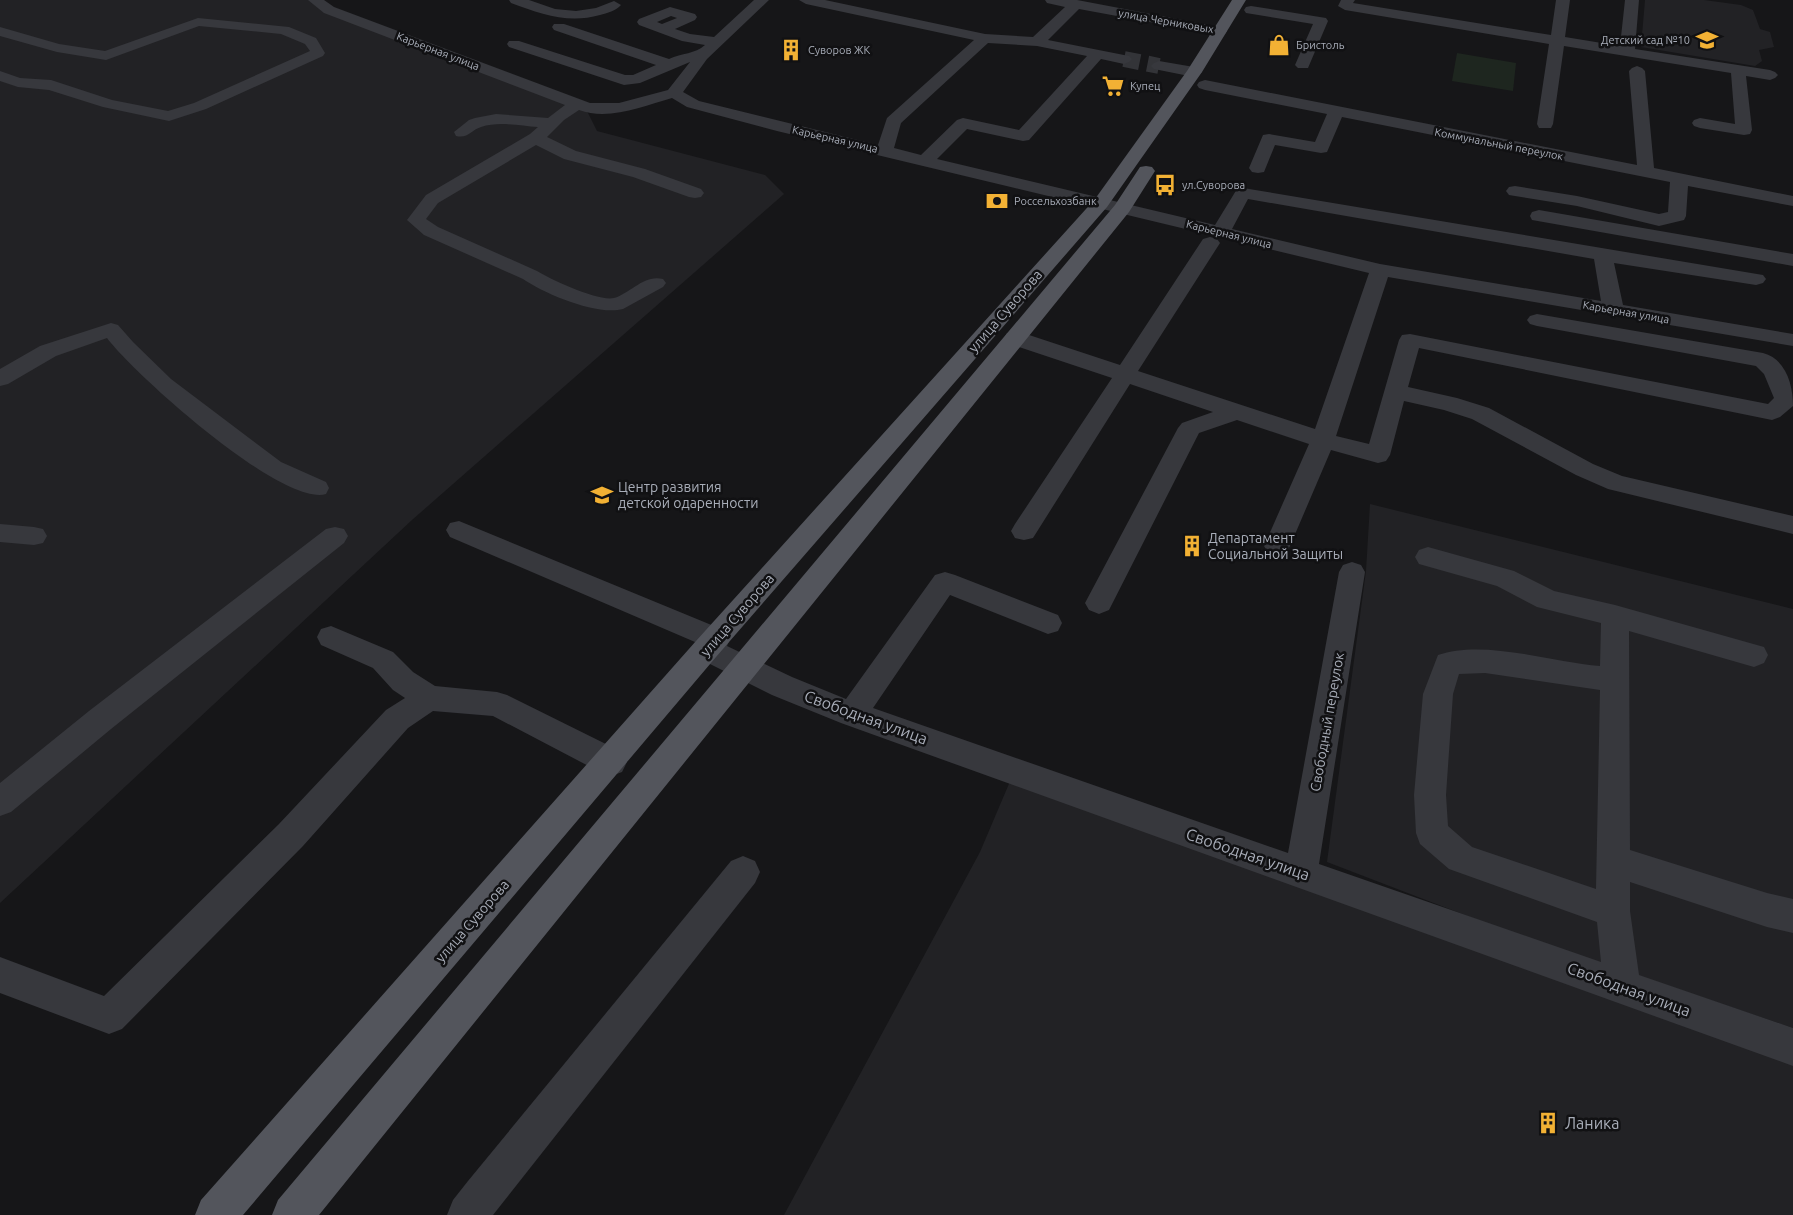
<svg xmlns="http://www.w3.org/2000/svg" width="1793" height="1215" font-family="Ubuntu,sans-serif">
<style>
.built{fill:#222225}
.green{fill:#1e261f}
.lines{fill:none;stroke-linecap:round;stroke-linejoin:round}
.minor-tunnel{stroke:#333438;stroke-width:16;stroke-dasharray:16 8;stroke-linecap:butt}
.minor{fill:#37383d;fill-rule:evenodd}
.major{fill:#53555c;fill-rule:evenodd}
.labels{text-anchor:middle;stroke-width:5;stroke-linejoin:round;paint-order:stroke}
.far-street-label{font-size:11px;fill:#a8adb8;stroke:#111113}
.far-poi-label{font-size:11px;fill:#a8adb8;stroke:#111113;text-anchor:start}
.street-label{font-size:14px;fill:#a8adb8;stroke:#111113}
.poi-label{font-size:14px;fill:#a8adb8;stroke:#111113;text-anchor:start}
.near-street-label{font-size:16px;fill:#a8adb8;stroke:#111113}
.near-poi-label{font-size:16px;fill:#a8adb8;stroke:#111113;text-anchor:start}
</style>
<rect width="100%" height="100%" fill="#161618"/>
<g class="built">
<path d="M0,0h311l275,109 11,22 168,44 19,19 -372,326 -412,383z"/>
<path d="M1645,0h59l37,5 12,5 7,19 10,3 4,15 -15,3 3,11 -7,5 -114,-19z"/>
<path d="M1370,504l423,105v419l-289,-98 -177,-68 39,-291z"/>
<path d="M1011,779l782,284v152h-1009l196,-363z"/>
</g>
<path class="green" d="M1457,53l59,10 -3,28 -61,-10z"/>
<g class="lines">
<path class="minor-tunnel" d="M1124,59l35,7"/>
<g class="minor">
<path d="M308,0h16l10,7 256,96h29l49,-13 22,-28 -50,21 -16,2 -115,-38 -2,-3 2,-3h10l106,34h8l23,-10 -102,-35 -2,-3 2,-3h10l105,35c13,-6 26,-5 36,-14l-23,-4 -43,-16 -2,-3 2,-3 31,-12 25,7 2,3 -2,3 -20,9 15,5 24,3 40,-37h15l-62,59 -24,33 16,9 179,44 9,-27 87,-78 -168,-36 -7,-4h26l160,34 48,3 32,-30 -18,-4 -2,-3h32l148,28 2,3 -2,3 -5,1 -141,-26 -31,31 81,16 3,3 -3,3 -5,2 -23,-5 -72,81 -6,1 -56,-12 -30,30 278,66 22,-36 6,-1 520,87 3,4 -3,4 -7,2 -142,-22 9,42 170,29v12l-405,-69 -52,159 33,8 30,-104 3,-5 8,-1 358,70 6,-6 -10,-24 -8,-8 -219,-40 -7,-2 -3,-4 3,-4 7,-2 226,39c23,6 30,32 30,53l-13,11 -8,3 -353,-72 -11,39 49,11 32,10 104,56 29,12 171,40v18l-185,-45 -32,-14 -104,-56 -28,-9 -40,-9 -14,54 -4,6 -8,2 -47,-13 -41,96 -4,7 -9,3 -9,-3 -4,-7 45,-102 -72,-24 -38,13 -90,177 -10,4 -10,-4 -4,-7 93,-175 4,-5 31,-11 -83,-28 -97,154 -9,2 -9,-2 -4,-7 4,-7 97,-146 -105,-35 -3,-5 3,-5 8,-1 8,1 97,32 83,-126 7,-2 7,2 3,4 -82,128 177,58 54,-156 -592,-142 -90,-24 -15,-9c-29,8 -63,23 -93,12l-15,10 -17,17 29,14 69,18 56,20 3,4 -3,4 -6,1 -6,-1 -56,-20 -69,-18 -28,-14 -98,58 -12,16 12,8 99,44c13,8 62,31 77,27 17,-5 30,-24 49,-19l3,4 -3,4 -40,22c-26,7 -78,-15 -100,-30l-99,-44 -17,-15 19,-25 104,-61 8,-7c-18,-1 -39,-6 -57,0 -10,3 -13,12 -25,9l-2,-4 15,-12 6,-2 21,-4 52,4 17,-13 -241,-92zM671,16l6,2 -15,6 -5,-2zM988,43l49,3 50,10 -68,74 -56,-12 -6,2 -36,35 -27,-7 7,-25zM1248,199l346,60 7,42 -221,-37 -148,-35z"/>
<path d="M509,0h20l26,9 21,2 20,-3 18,-7 7,4c-5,6 -14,8 -21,10 -32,9 -59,-1 -89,-12z"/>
<path d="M1341,0h14l-2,3 198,32 5,-35h14l-5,37 55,9 5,-46h14l-4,49 135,21 5,2 3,3 -3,3 -5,2 -24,-4 6,54 -2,4 -6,1 -44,-7 -6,-2 -2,-3 2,-3 6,-2 35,6 -4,-51 -167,-27 -11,78 -2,4h-12l-2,-4 12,-80 -204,-34 -7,-4z"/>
<path d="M1251,6l75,12 2,3 -20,47h-10l-3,-3 18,-41 -67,-11 -2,-3 2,-3z"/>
<path d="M198,18l91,9 27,11 9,15 -2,3 -117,53 -37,12 -66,-14 -54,-17 -31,-3 -18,-6v-10l20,7 31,2 61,20 56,11 26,-8 116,-52 -5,-7 -24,-10 -82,-8 -93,34 -49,-8 -57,-16v-9l59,17 46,7z"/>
<path d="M1159,61l35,6 5,2 3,3 -3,3 -5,2 -40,-8 -3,-3 3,-3z"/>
<path d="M1637,66l5,2 3,3 9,97 139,28v10l-105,-20 -2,30 -2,4 -25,6 -82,-20 -62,-10 -6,-1 -3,-4 3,-4 6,-1 62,10 82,18 9,-2 2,-30 -328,-65 -15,35 -6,1 -46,-8 -11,27 -6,1 -6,-1 -3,-4 14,-33 6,-1 46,8 12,-28 -122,-24 -6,-2 -2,-3 2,-3 6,-2 432,85 -8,-94 3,-3z"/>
<path d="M1539,210l254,44v12l-261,-46 -2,-4 2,-4z"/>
<path d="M111,323l7,2 15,17 38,37 110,83 45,20 3,6 -3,6c-44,13 -192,-120 -219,-156l-51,18 -48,28 -8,2v-17l40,-23z"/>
<path d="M459,521l267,110 4,8 -3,7 65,31 54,22 89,-124 10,-3 10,3 103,40 4,8 -4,8 -10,3 -98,-39 -77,113 415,145 51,-281 4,-7 9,-3 9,3 4,7 -46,292 282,98 -4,-40 -148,-53 -29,-25 -4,-11 -2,-38 9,-101 15,-39c46,-16 113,7 162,11l1,-43 -64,-16 -40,-21 -78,-22 -4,-7 4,-7 9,-3 86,24 40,20 61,14 149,42 4,8 -4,8 -10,4 -125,-36 1,219 137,43 26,6v34l-26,-6 -137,-45v29l9,64 154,53v38l-952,-343 -69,-28 -76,-38 -4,-8 3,-7 -245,-105 -4,-7 4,-7zM1485,673l115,17 -4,199 -124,-42 -24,-21 -2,-31 7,-101 6,-20z"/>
<path d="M0,524l34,3 9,2 4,7 -4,7 -9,2 -34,-3z"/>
<path d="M335,527l9,2 4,7 -4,7 -233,186 -100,83 -11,4v-33l89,-72 237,-182z"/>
<path d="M331,626l62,26 20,20 22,14 62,6 10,3 115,57 5,10 -5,10 -11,4 -11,-4 -107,-56 -60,-5 -25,17 -105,118 -181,183 -13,5 -109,-41v-36l104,39 175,-172 107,-114 19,-12 -12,-8 -20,-22 -52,-23 -4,-8 4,-8z"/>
<path d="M743,856l12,5 5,11 -5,11 -262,332h-46l6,-15 15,-19 263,-320z"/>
</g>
<g class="major">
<path d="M1232,0h14l-44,72 -95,135 -391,450 -473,558h-48l6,-15 495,-559 399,-442 92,-128z"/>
<path d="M1146,166l6,1 3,4 -26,41 -810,1003h-47l6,-15 837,-995 25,-38z"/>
</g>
</g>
<defs>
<g id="school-bare" transform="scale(1.725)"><path d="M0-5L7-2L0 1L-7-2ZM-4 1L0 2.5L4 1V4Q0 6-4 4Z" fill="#f2b134" stroke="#111113" stroke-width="2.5" paint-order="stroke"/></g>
<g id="shop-bare" transform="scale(1.725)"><path d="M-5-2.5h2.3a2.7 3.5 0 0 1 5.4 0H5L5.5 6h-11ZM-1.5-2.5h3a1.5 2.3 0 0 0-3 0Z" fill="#f2b134" stroke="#111113" stroke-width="2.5" paint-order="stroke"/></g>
<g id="building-bare" transform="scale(1.725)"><path d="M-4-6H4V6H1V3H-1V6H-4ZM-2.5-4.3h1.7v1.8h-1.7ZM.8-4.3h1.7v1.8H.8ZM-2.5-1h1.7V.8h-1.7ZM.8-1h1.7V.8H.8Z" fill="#f2b134" stroke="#111113" stroke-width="2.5" paint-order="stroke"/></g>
<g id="supermarket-bare" transform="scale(1.725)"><path d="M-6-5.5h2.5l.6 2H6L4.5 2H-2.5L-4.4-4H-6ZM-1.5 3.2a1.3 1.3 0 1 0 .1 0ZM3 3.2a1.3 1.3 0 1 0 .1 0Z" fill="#f2b134" stroke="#111113" stroke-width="2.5" paint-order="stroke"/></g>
<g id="bus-bare" transform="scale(1.725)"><path d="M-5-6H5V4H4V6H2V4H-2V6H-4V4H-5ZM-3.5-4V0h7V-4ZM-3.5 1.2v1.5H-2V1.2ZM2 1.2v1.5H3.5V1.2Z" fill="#f2b134" stroke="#111113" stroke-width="2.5" paint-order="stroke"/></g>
<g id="bank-bare" transform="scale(1.725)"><path d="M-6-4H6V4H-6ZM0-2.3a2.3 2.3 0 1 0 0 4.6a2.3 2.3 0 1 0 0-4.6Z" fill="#f2b134" stroke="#111113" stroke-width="2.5" paint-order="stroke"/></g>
</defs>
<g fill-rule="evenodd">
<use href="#school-bare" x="1707" y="40"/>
<use href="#shop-bare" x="1279" y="45"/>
<use href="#building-bare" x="791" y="50"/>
<use href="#supermarket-bare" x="1113" y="86"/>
<use href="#bus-bare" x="1165" y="185"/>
<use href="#bank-bare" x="997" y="201"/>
<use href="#school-bare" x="602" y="495"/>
<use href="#building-bare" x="1192" y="546"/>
<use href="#building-bare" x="1548" y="1123"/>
</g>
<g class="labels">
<g class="far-street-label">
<text transform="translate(1166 21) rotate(10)" y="4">улица Черниковых</text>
<text transform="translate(438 51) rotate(21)" y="4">Карьерная улица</text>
<text transform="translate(835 139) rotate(13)" y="4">Карьерная улица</text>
<text transform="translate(1499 144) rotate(11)" y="4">Коммунальный переулок</text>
<text transform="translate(1229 234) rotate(14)" y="4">Карьерная улица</text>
<text transform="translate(1626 312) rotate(10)" y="4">Карьерная улица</text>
</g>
<g class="far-poi-label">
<text x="1690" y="44" text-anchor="end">Детский сад №10</text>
<text x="1296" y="49">Бристоль</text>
<text x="808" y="54">Суворов ЖК</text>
<text x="1130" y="90">Купец</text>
<text x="1182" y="189">ул.Суворова</text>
<text x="1014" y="205">Россельхозбанк</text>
</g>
<g class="street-label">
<text transform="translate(1005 311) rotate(-49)" y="5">улица Суворова</text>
<text transform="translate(737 615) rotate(-49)" y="5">улица Суворова</text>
<text transform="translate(1327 722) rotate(-80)" y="5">Свободный переулок</text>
<text transform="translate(472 921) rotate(-49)" y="5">улица Суворова</text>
</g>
<g class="poi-label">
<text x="618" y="492">Центр развития<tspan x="618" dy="16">детской одаренности</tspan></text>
<text x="1208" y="543">Департамент<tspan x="1208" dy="16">Социальной Защиты</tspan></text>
</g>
<g class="near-street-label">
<text transform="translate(866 717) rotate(20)" y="6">Свободная улица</text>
<text transform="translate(1248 854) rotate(19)" y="6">Свободная улица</text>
<text transform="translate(1629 989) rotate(20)" y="6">Свободная улица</text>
</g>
<g class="near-poi-label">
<text x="1565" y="1129">Ланика</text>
</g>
</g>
</svg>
